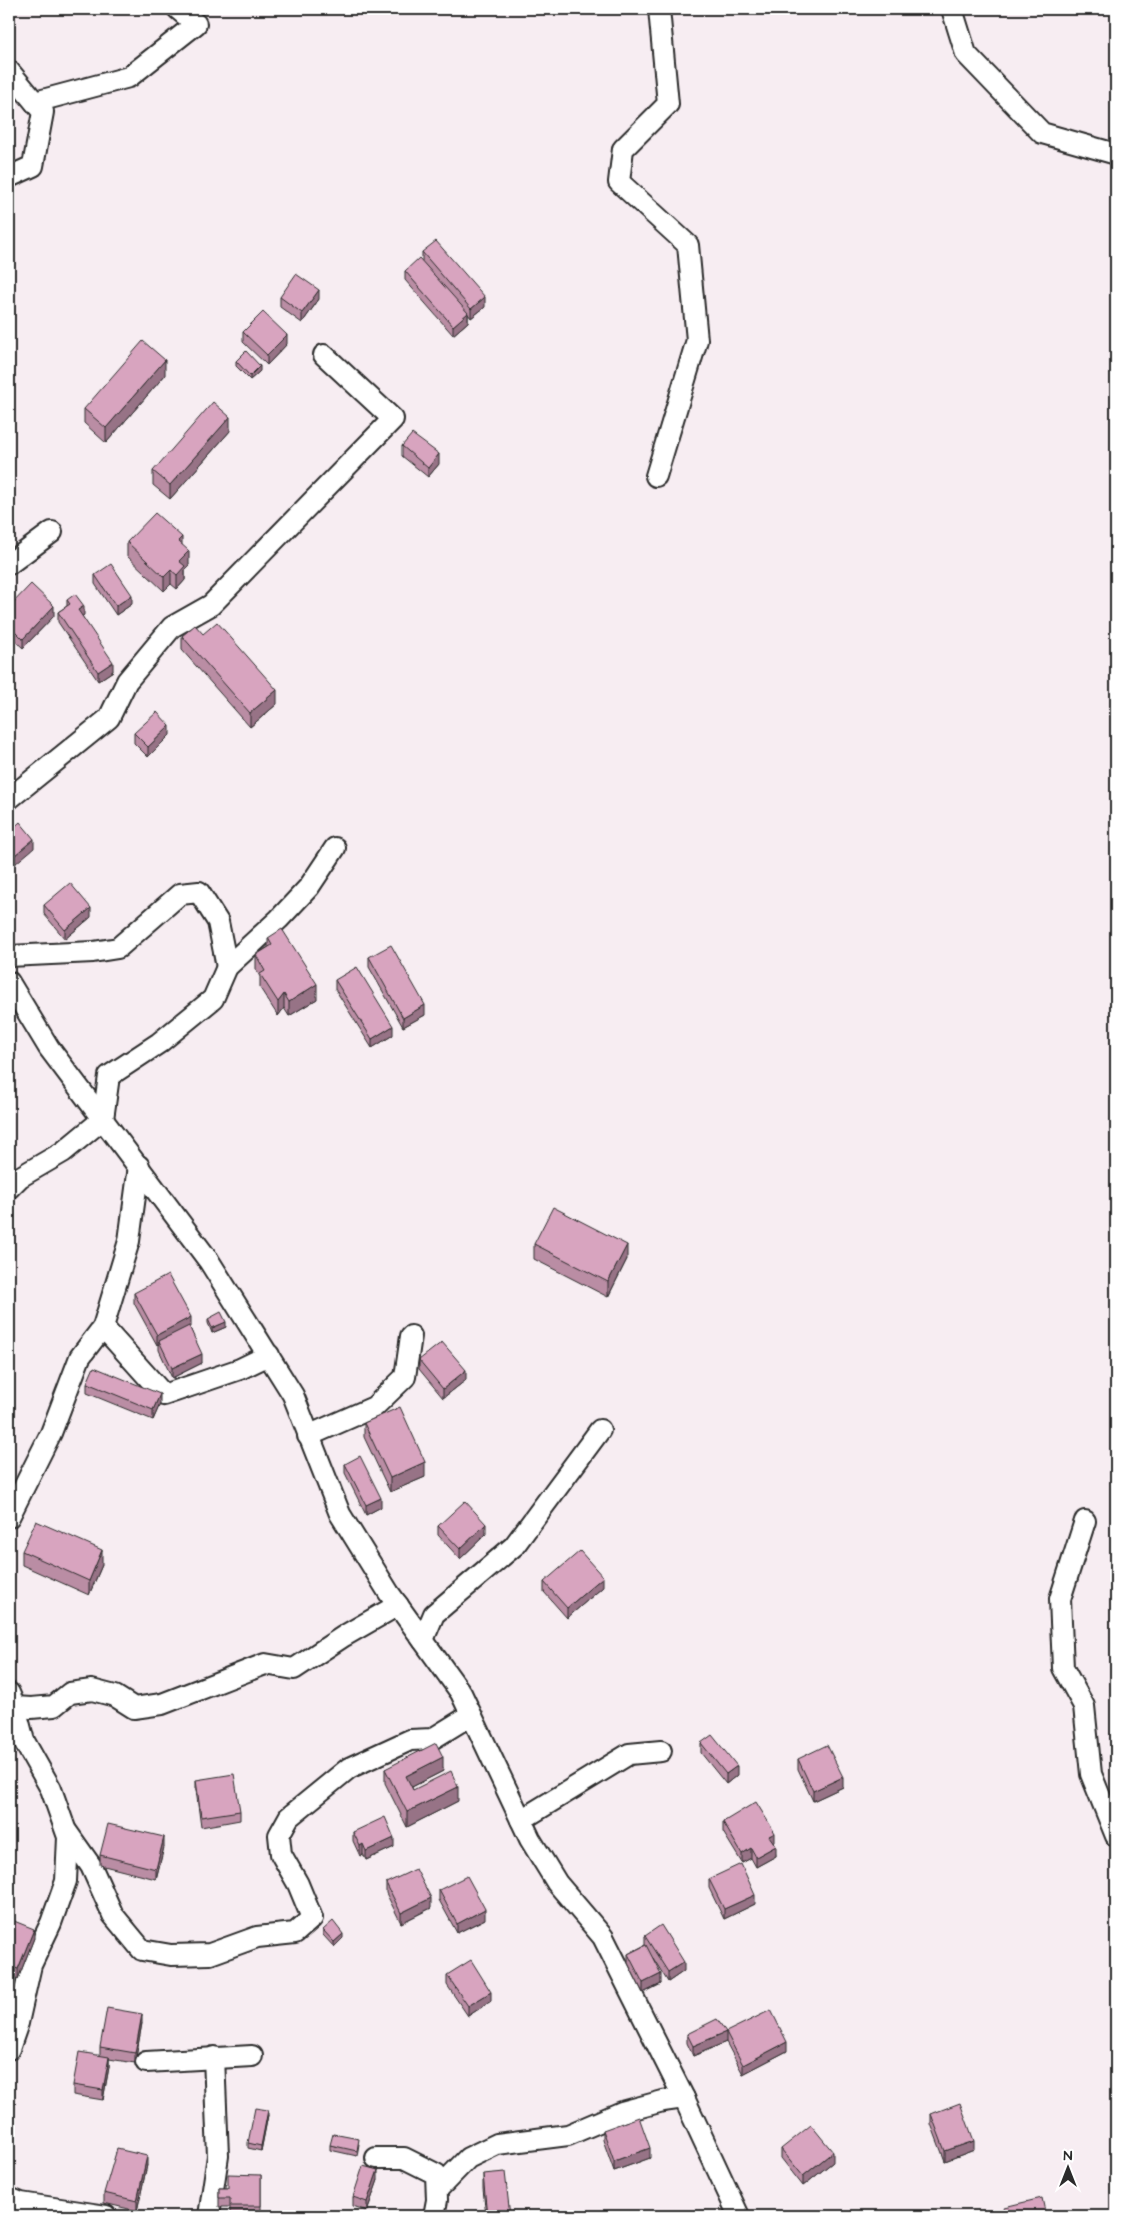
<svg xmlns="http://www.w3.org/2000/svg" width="1125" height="2225" font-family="'Architects Daughter',sans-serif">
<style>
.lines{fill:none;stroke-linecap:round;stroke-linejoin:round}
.minor-casing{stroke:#2b2b2b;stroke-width:24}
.minor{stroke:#fff;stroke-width:20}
.wall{fill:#ba8da4;stroke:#2b2b2b}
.shaded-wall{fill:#977386;stroke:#2b2b2b}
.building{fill:#d8a4bf;stroke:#2b2b2b}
</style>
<rect width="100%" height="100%" fill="#f7edf2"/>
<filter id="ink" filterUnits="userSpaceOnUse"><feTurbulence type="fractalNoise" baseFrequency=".02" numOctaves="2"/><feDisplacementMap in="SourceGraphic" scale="10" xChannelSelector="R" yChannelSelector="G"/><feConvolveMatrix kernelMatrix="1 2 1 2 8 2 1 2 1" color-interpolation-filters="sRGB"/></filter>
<g filter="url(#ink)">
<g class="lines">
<g class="minor-casing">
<g id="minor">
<path d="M952,9l14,45 76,79 74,21"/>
<path d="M9,71l34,41 -10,54 -24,11"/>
<path d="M35,102l94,-25 67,-53 -18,-15"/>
<path d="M656,476l41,-136 -9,-95 -69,-63 4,-33 45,-45 -9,-95"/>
<path d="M9,564l43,-32"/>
<path d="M9,799l100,-81 18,-37 45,-54 39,-22 182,-186 -69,-64"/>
<path d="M9,956l84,-4 25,-4 62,-54 19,-2 19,30 9,45"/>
<path d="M9,982l40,66 160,213 84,134 47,119 49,79 72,100 69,146 27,44 46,54 81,161 55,118"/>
<path d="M9,1188l11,-11 43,-25 40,-33 6,-43 50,-33 54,-44 14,-32 52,-48 30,-32 26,-39"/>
<path d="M103,1327l61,68 76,-26 29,-14"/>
<path d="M308,1436l66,-29 31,-30 6,-41"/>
<path d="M9,1517l42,-84 29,-76 23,-30 26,-86 10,-75"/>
<path d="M1085,1521l-25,78 3,69 21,38 7,68 25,62"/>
<path d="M423,1640l11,-26 80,-68 86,-116"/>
<path d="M9,1693l6,14 9,34 27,48 17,48 -2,44 -15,42 -20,42 -13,58 -9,26"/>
<path d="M15,1707l16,1 23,-2 16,-13 22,-3 23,6 19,12 28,-4 103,-40 29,5 50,-33 54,-31"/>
<path d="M521,1820l108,-66 32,-3"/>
<path d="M67,1832l24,34 22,49 29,35 29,5 39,-1 47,-17 38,-4 17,-15 -14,-34 -17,-30 -2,-19 10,-18 60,-49 61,-28 22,-1 39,-24"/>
<path d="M146,2062l106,-6"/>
<path d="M376,2158h28l32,16 1,26 -3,16"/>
<path d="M437,2190l31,-32 29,-14 71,-9 54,-23 41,-11 21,-3"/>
<path d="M9,2198l12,5 85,13"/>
<path d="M209,2216l9,-60 -4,-99"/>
</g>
</g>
<use href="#minor" class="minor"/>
</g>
<g class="wall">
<path d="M422,252l63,55 -14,11 -3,-4v8l-15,13 -48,-55v-9l17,-10z"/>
<path d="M280,297l39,2 -17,24 -22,-16z"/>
<path d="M243,332l44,12 -20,21 -24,-23z"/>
<path d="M236,361l24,10 -10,9 -14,-14z"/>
<path d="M165,375l-59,68 -22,-20v-14z"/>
<path d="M230,431l-60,68 -17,-14v-14z"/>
<path d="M402,446l37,18 -11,13 -26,-21z"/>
<path d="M127,542l55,3 7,20 -4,4v11l-8,9 -6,-5 -7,7 -37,-35z"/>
<path d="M95,575l37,29 -16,11 -21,-31z"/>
<path d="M67,600l17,15 -2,1 31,55 -15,10 -40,-59v-10l9,-6z"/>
<path d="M9,607l45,9 -31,32 -14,-13z"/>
<path d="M182,636l95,68 -27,23 -68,-77z"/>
<path d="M134,733l36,2 -22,22 -14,-14z"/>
<path d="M44,905l47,12 -26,22 -21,-25z"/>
<path d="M268,938l49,61 -28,17 -5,-8 -6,8 -18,-28v-11l-4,-8v-14l12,-8z"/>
<path d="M369,957l56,58 -22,12 -34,-60z"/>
<path d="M335,980l58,55 -21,13 -37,-59z"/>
<path d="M534,1244l93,15 -19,38 -74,-38z"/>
<path d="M134,1293l57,34h-1l12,36 -30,15 -13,-28v-6l-2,1 -23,-42z"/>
<path d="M208,1319l18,8 -14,6 -4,-10z"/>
<path d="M419,1360l47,20 -23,18 -24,-29z"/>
<path d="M87,1383l73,21 -7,16 -66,-27z"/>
<path d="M364,1423l61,54 -35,15 -26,-55z"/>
<path d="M345,1464l36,43 -15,8 -21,-42z"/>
<path d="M438,1526l48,8 -26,25 -22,-24z"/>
<path d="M22,1551l80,14 -13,30 -67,-30z"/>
<path d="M544,1582l59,5 -36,31 -23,-26z"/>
<path d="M701,1743l36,32 -11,9 -25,-31z"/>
<path d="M798,1759l45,28 -30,14 -15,-32z"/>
<path d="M385,1769l58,2 -31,16 1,3 45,11 -51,26 -22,-44z"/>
<path d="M196,1780l44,31v9l-39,7 -5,-37z"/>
<path d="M723,1822l52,20 -1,1 2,13 -20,11 -5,-9 -9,5 -19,-31z"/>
<path d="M353,1832l41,15 -28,13 -3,-6 -3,2 -7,-15z"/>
<path d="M164,1847l-8,32 -56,-14v-10z"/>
<path d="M709,1879l46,25 -31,15 -15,-31z"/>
<path d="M386,1883l45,25 -30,15 -15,-30z"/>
<path d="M439,1890l46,29 -28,14 -18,-33z"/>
<path d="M9,1919l25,19 -16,41 -9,-4z"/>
<path d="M323,1930l20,8 -9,9 -11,-12z"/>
<path d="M645,1936l39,35 -16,11 -15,-24 8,26 -18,9 -15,-30v-9l17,-9z"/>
<path d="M447,1975l44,26 -23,15 -21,-31z"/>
<path d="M142,2023l-7,40 -26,-4v8l-6,33 -30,-5v-10l27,-30v-8z"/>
<path d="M726,2032l61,19 -44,23 -17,-32 -33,14 -6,-13v-9z"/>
<path d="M931,2114l43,36 -29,11 -14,-37z"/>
<path d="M268,2115l-7,36 -13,-3v-5z"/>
<path d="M603,2130l47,28 -36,13 -11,-31z"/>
<path d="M359,2144l-2,12 -27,-6v-5z"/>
<path d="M781,2149l52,13 -30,24 -22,-28z"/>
<path d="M147,2165l-10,46 -33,-8v-10z"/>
<path d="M483,2174l27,42h-24l-3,-27z"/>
<path d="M261,2175v41h-31v-9h-11v-19h9z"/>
<path d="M378,2180l-11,31 -14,-5v-9z"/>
</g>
<g class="shaded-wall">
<path d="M10,253v10l-1,1v-10z"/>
<path d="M319,290v9l-17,24v-10z"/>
<path d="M485,297v10l-14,11v-9z"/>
<path d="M468,313v9l-15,13v-9z"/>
<path d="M287,335v9l-20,21v-10z"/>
<path d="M165,360v15l-59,68v-15z"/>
<path d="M260,366v5l-10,9v-4z"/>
<path d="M230,417v14l-60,68v-14z"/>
<path d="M439,454v10l-11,13v-9z"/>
<path d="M182,537v15l-4,-11z"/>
<path d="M189,551v14l-4,4v11l-8,9v-14l2,-14z"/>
<path d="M171,570v14l-7,7v-14z"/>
<path d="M132,595v9l-16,11v-9z"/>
<path d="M54,606v10l-31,32v-9z"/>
<path d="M84,606v9l-6,4v-9z"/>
<path d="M113,662v9l-15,10v-9z"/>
<path d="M277,690v14l-27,23v-14z"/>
<path d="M170,726v9l-22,22v-10z"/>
<path d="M34,839v9l-25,21v-9z"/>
<path d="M91,908v9l-26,22v-9z"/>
<path d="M317,984v15l-28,17v-14z"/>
<path d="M284,994v14l-6,8v-14z"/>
<path d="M425,1005v10l-22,12v-9z"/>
<path d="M393,1026v9l-21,13v-9z"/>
<path d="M627,1245v14l-19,38v-15z"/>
<path d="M191,1317v10l-31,16 -1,-2v3l-2,1v-10z"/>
<path d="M226,1322v5l-14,6v-5z"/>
<path d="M202,1354v9l-30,15v-10z"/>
<path d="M466,1370v10l-23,18v-9z"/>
<path d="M160,1394v10l-7,16v-10z"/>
<path d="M425,1462v15l-35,15v-14z"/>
<path d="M381,1498v9l-15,8v-10z"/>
<path d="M486,1524v10l-26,25v-10z"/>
<path d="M102,1550v15l-13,30v-14z"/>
<path d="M603,1577v10l-36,31v-10z"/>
<path d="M443,1757v14l-37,19v-14z"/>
<path d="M737,1766v9l-11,9v-10z"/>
<path d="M843,1777v10l-30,14v-10z"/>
<path d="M458,1787v14l-51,26v-15z"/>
<path d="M775,1833v9l-6,3v-9z"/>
<path d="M164,1837v10l-8,32v-10z"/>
<path d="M394,1838v9l-28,13v-9z"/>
<path d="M363,1844v10l-3,2v-10z"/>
<path d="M776,1846v10l-20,11v-10z"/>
<path d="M751,1848v10l-9,5v-9z"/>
<path d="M755,1895v9l-31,15v-10z"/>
<path d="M431,1898v10l-30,15v-10z"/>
<path d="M485,1909v10l-28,14v-9z"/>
<path d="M34,1929v9l-16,41v-10z"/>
<path d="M343,1934v4l-9,9v-5z"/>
<path d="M684,1962v9l-16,11v-10z"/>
<path d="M661,1974v10l-18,9v-10z"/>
<path d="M491,1992v9l-23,15v-10z"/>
<path d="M142,2014v9l-7,40v-10z"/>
<path d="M726,2032v10l-33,14v-10z"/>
<path d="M787,2042v9l-44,23v-9z"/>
<path d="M109,2057v10l-6,33v-10z"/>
<path d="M268,2110v5l-7,36v-5z"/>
<path d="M974,2141v9l-29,11v-10z"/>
<path d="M650,2148v10l-36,13v-10z"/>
<path d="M833,2152v10l-30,24v-10z"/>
<path d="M147,2156v9l-10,46v-10z"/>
<path d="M378,2170v10l-11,31v-9z"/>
</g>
<g class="building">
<path d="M436,241l49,56 -14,12 -49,-57z"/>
<path d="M419,258l49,55 -15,13 -48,-55z"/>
<path d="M296,274l23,16 -17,23 -22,-16z"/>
<path d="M263,312l24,23 -20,20 -24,-23z"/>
<path d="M143,341l22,19 -59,68 -22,-19z"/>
<path d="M246,351l14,15 -10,10 -14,-15z"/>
<path d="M213,402l17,15 -60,68 -17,-14z"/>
<path d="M412,434l27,20 -11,14 -26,-22z"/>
<path d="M155,513l27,24 -4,4 11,10 -10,10 6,5 -8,9 -6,-5 -7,7 -37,-35z"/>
<path d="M111,564l21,31 -16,11 -21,-31z"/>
<path d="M31,584l23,22 -31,33 -14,-14v-18z"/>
<path d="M75,594l9,12 -6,4 35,52 -15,10 -40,-60 12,-8 -3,-4z"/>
<path d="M217,622l60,68 -27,23 -68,-77 13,-11 8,9z"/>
<path d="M157,712l13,14 -22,21 -14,-14z"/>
<path d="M20,822l14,17 -25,21v-28z"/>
<path d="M70,883l21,25 -26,22 -21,-25z"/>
<path d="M282,929l35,55 -28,18 -5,-8 -6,8 -18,-28 5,-3 -9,-16 16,-10 -4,-7z"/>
<path d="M391,945l34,60 -22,13 -34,-61z"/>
<path d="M357,967l36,59 -21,13 -37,-59z"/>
<path d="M553,1207l74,38 -19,37 -74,-38z"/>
<path d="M168,1275l23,42 -34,18 -23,-42z"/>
<path d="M221,1312l5,10 -14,6 -4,-9z"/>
<path d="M189,1326l13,28 -30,14 -13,-27z"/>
<path d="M442,1342l24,28 -23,19 -24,-29z"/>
<path d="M94,1367l66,27 -7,16 -66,-27z"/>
<path d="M400,1407l25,55 -35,16 -26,-55z"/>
<path d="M360,1456l21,42 -15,7 -21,-41z"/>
<path d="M465,1501l21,23 -26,25 -22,-23z"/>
<path d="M36,1521l66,29 -13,31 -67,-30z"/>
<path d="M580,1551l23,26 -36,31 -23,-26z"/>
<path d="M712,1735l25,31 -11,8 -25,-31z"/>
<path d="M436,1743l7,14 -37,19 7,14 38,-19 7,16 -51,25 -22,-43z"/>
<path d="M827,1745l16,32 -30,14 -15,-32z"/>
<path d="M234,1774l6,37 -39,6 -5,-37z"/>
<path d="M756,1802l19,31 -6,3 7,10 -20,11 -5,-9 -9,6 -19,-32z"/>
<path d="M385,1817l9,21 -28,13 -3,-7 -3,2 -7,-14z"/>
<path d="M108,1824l56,13 -8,32 -56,-14z"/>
<path d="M741,1864l14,31 -31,14 -15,-30z"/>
<path d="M416,1869l15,29 -30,15 -15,-30z"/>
<path d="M467,1876l18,33 -28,15 -18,-34z"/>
<path d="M9,1919l25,10 -16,40 -9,-3z"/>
<path d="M333,1921l10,13 -9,8 -11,-12z"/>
<path d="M661,1925l23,37 -16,10 -23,-36z"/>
<path d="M646,1945l15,29 -18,9 -15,-29z"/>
<path d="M471,1960l20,32 -23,14 -21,-31z"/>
<path d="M107,2008l35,6 -7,39 -35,-6z"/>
<path d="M771,2010l16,32 -44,23 -17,-33 -33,14 -6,-12 30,-15 9,13z"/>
<path d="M79,2052l30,5 -6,33 -30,-5z"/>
<path d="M960,2103l14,38 -29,10 -14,-37z"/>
<path d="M255,2108l13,2 -7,36 -13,-3z"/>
<path d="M639,2117l11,31 -36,13 -11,-31z"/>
<path d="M811,2125l22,27 -30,24 -22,-27z"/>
<path d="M333,2134l26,5 -2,12 -27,-6z"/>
<path d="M117,2149l30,7 -10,45 -33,-8z"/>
<path d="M363,2166l15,4 -11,32 -14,-5z"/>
<path d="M505,2172l5,44h-23l-4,-42z"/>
<path d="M228,2174l33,1v31h-31v-8h-11v-10h9z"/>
<path d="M1042,2198l4,18h-39l-3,-9z"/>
</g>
</g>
<rect width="1125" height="2225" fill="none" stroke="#fff" stroke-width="30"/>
<rect x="15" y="15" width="1095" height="2195" fill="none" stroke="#2b2b2b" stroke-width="2" filter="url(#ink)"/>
<g transform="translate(1068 2168)" stroke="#ffffff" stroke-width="4" paint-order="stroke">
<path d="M0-4L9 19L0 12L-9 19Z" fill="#2b2b2b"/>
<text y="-8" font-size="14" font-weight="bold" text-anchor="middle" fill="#2b2b2b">N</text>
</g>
</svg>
